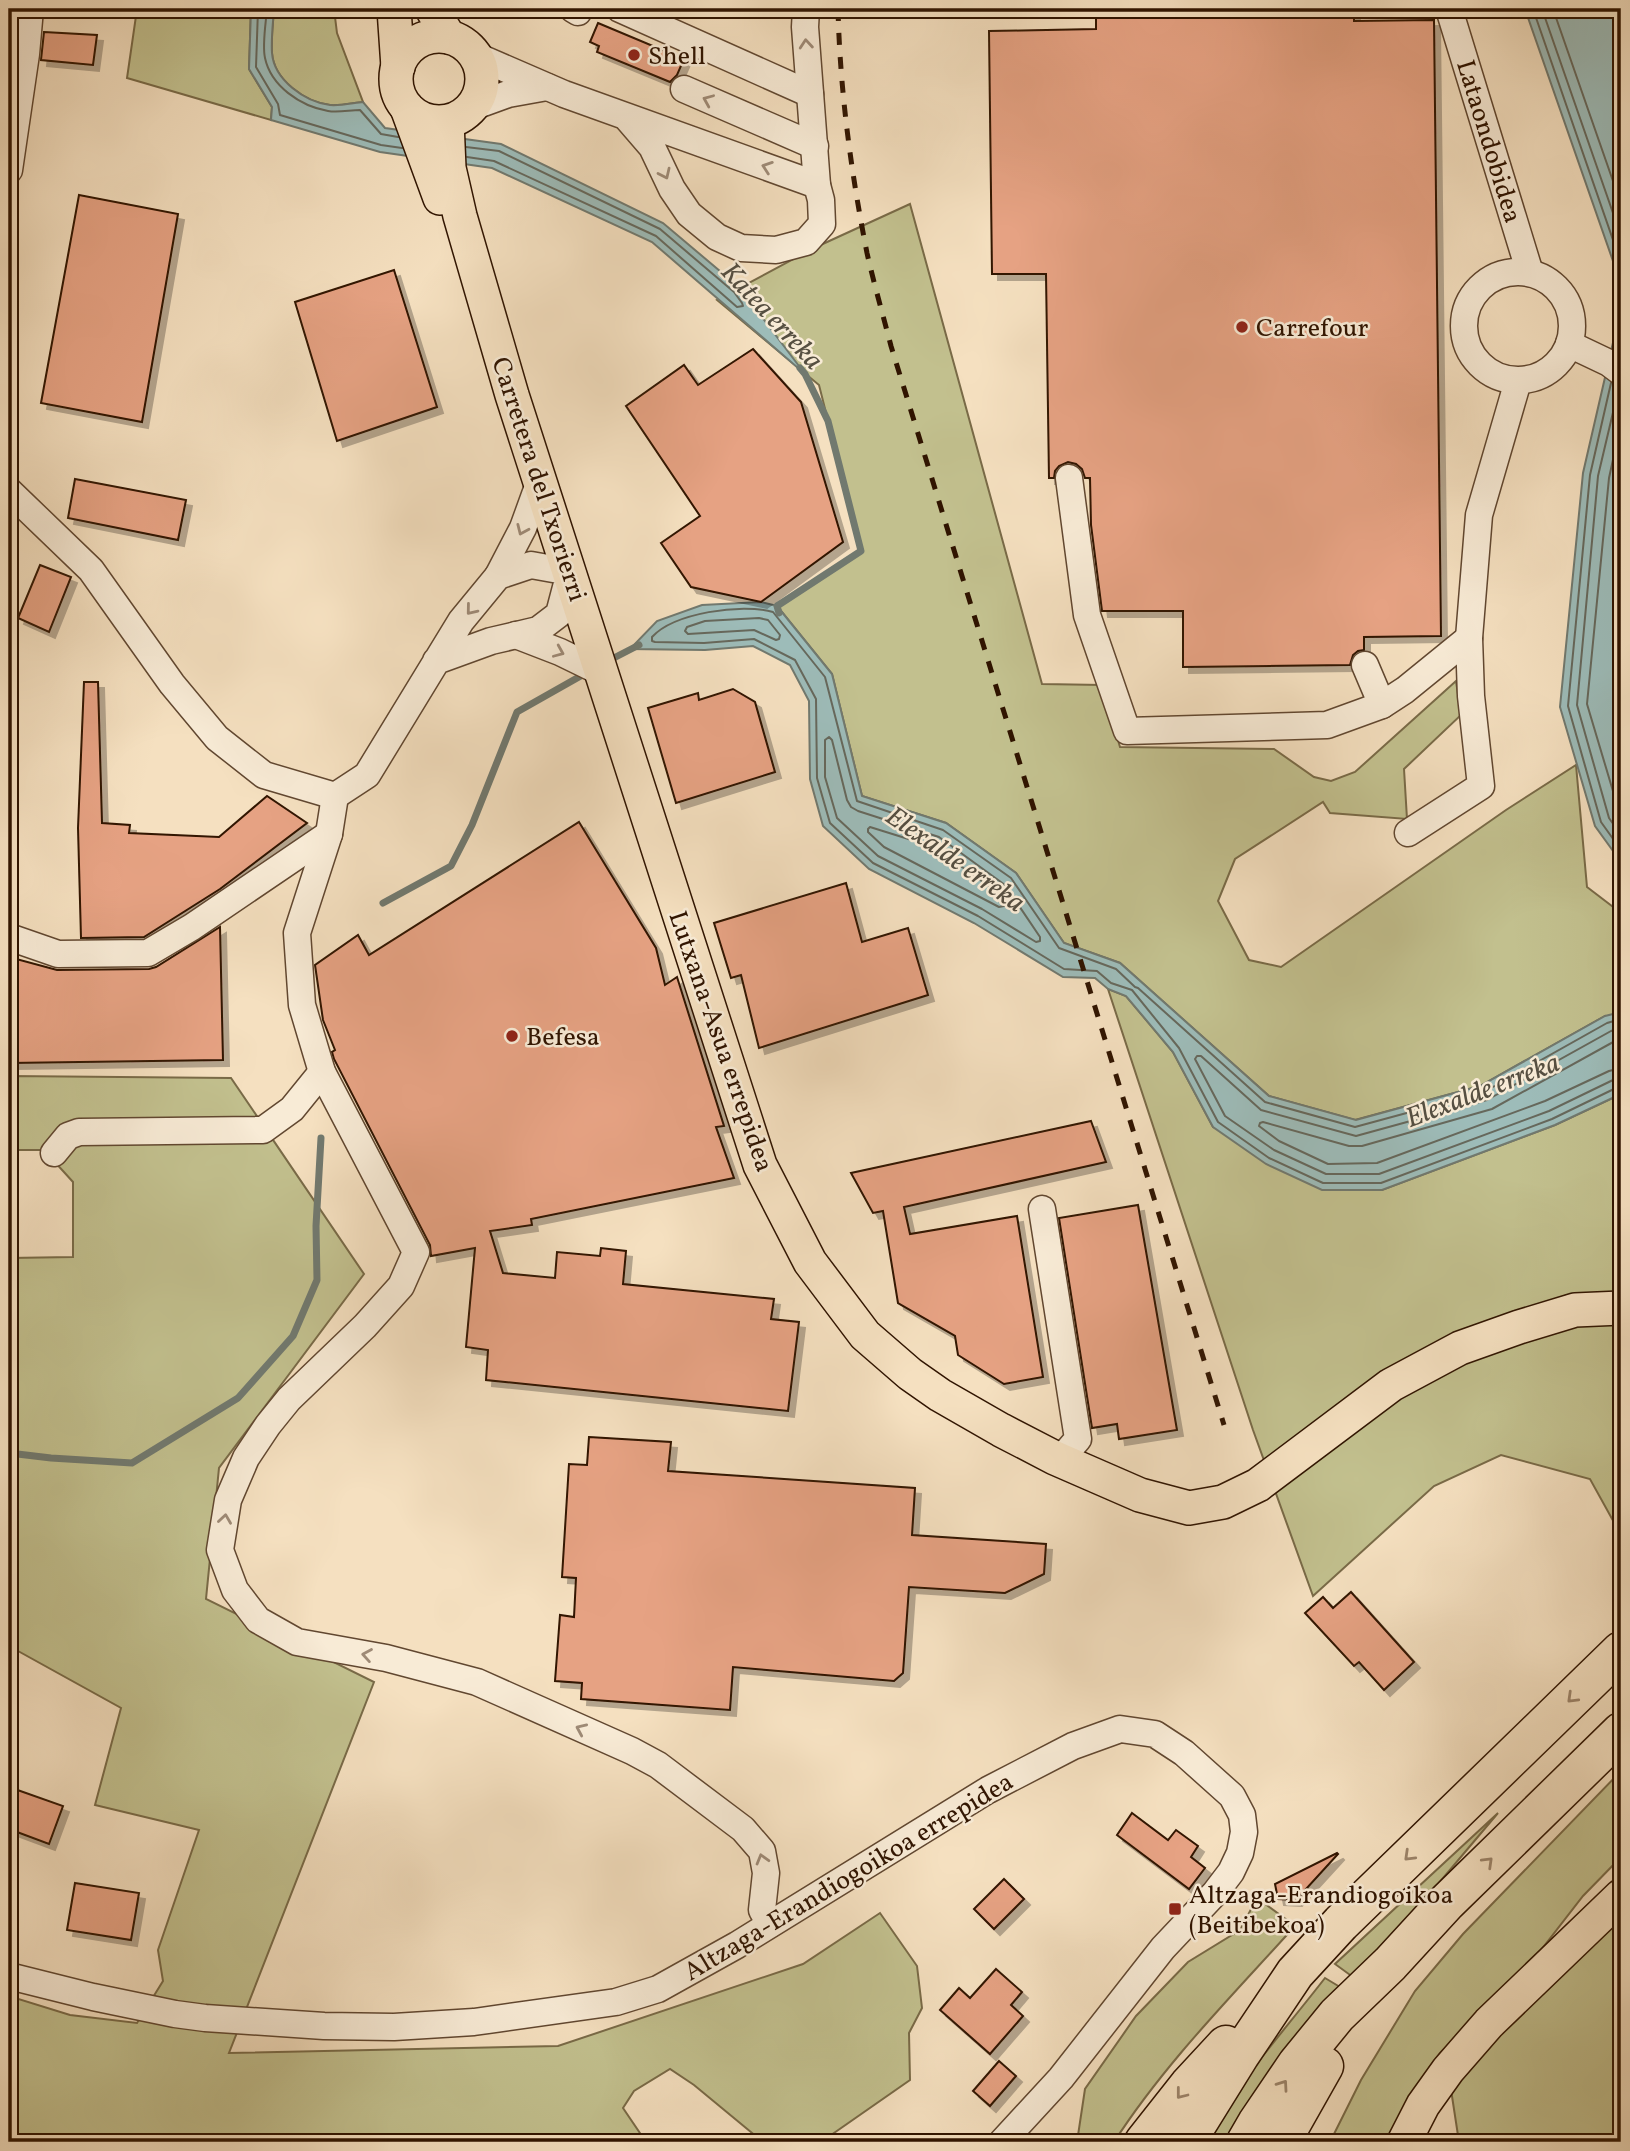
<svg xmlns="http://www.w3.org/2000/svg" width="1630" height="2151" font-family="Vollkorn,serif">
<style>
.green{fill:#c2c08e;stroke:#796a47;stroke-width:2}
.water{fill:#9dbcb9;stroke:#71796f;stroke-width:2}
.lines{fill:none;stroke-linecap:round;stroke-linejoin:round}
.shore{stroke:#66685c;stroke-width:2}
.stream{stroke:#71796f;stroke-width:7}
.building{fill:#e6a283;stroke:#301400;stroke-width:2;filter:url(#shadow)}
.minor-casing{stroke:#614730;stroke-width:29}
.major-casing{stroke:#301400;stroke-width:36}
.highway-casing{stroke:#301400;stroke-width:41}
.minor{stroke:#f8ebd6;stroke-width:26}
.major{stroke:#f5e0c0;stroke-width:33}
.highway{stroke:#f5e0c0;stroke-width:38}
.rail{stroke:#301400;stroke-width:5;stroke-dasharray:12 12;stroke-linecap:butt}
.oneway{stroke:#9e8a76}
.oneway2{stroke:#9c846a}
.poi-dot{fill:#8f2418;stroke:#f8ebd6;stroke-width:2.5}
.labels{text-anchor:middle;stroke-width:5;stroke-linejoin:round;paint-order:stroke}
.poi-label{font-size:26px;fill:#301400;stroke:#f8ebd6;text-anchor:start}
.street-label{font-size:26px;fill:#301400;stroke:#f8ebd6}
.water-label{font-size:28px;font-style:italic;fill:#564f41;stroke:#f8ebd6}
</style>
<defs>
<filter id="shadow"><feDropShadow dx="6" dy="6" stdDeviation="0" flood-color="#0004"/></filter>
</defs>
<rect width="100%" height="100%" fill="#f5e0c0"/>
<filter id="stains"><feTurbulence type="fractalNoise" baseFrequency=".00286" numOctaves="4"/><feColorMatrix values="0 0 0 0 .2 0 0 0 0 .09 0 0 0 0 .02 0 0 0 .5 -.17"/></filter>
<radialGradient id="worn" r=".72"><stop offset=".6" stop-color="#630" stop-opacity="0"/><stop offset="1" stop-color="#630" stop-opacity=".3"/></radialGradient>
<g class="green">
<path d="M137,9h114l-2,60 23,38 -1,13 -144,-42z"/>
<path d="M274,9h60l3,24 26,69c-10,1 -23,4 -33,3 -25,-3 -56,-25 -58,-52 -1,-14 1,-30 2,-44z"/>
<path d="M910,204l132,480 60,1 18,62 154,2 40,28 17,4 24,-9 101,-91 5,34 -57,54 3,50 -77,-6 -7,-11 -88,57 -17,42 31,59 32,7 225,-157 70,-45 11,122 34,26v129l-16,-26 -125,70 -125,34 -86,-24 -149,-133 -56,-20 -48,-70 -70,-50 -84,-27 -30,-122 -55,-68 84,-55 -42,-166 -102,-85 97,-52z"/>
<path d="M1108,989l18,7 47,56 40,75 169,63 173,-65 66,-31v441l-31,-56 -89,-24 -67,31 -121,110 -60,-166z"/>
<path d="M9,1076l222,2 133,196 -145,194 -13,131 168,83 -145,371 329,-7 245,-82 77,-51 37,53 5,42 -13,25 1,47 -89,62h-58l-69,-57 -24,-16 -36,22 -11,17 23,34h-637v-146l61,19 67,8 26,-42 -5,-31 41,-120 -104,-25 26,-97 -112,-62v-388l64,-1v-75l-29,-32h-35z"/>
<path d="M1621,1771v86l-38,39 -56,72 -87,85 -26,37 -27,52h-57l31,-62 54,-89 48,-57z"/>
<path d="M1498,1813l-141,167 -22,-16z"/>
<path d="M1621,1896v246h-162l-11,-72z"/>
<path d="M1257,1898l38,28c-63,70 -130,137 -181,216h-37l8,-53 51,-73 52,-54 52,-32z"/>
<path d="M1325,1978l25,15 -81,149h-68c36,-58 82,-110 124,-164z"/>
</g>
<g class="water">
<path d="M251,9h23c-1,14 -3,30 -2,44 2,27 33,49 58,52 10,1 23,-2 33,-3l22,26 116,16 162,79 77,65 65,86 -153,-132 -160,-74 -112,-16 -109,-32 1,-13 -23,-38z"/>
<path d="M1525,9h96v275z"/>
<path d="M1621,308v554l-26,-36 -35,-119 23,-234z"/>
<path d="M761,602l16,4 55,68 30,122 84,27 70,50 48,70 56,20 149,133 87,24 124,-34 125,-70 16,-4v82l-66,31 -173,65h-60l-56,-26 -53,-37 -40,-75 -47,-56 -18,-7 -13,-11 -32,-1 -89,-54 -105,-54 -46,-43 -13,-47 -1,-78 -19,-36 -37,-19 -48,4 -75,-1 27,-28 45,-16z"/>
</g>
<g class="lines">
<g class="shore">
<path d="M258,9l-2,58 22,37 2,11 101,30 21,3"/>
<path d="M267,9c-1,13 -5,36 -2,49 6,28 35,48 63,53 10,2 22,-1 32,-1l21,24 17,3"/>
<path d="M1533,9l88,254"/>
<path d="M1542,9l79,227"/>
<path d="M1553,9l68,195"/>
<path d="M466,147l33,4 161,78 74,63 8,11 1,3 -6,1 -81,-71 -162,-75 -27,-4"/>
<path d="M1611,383l-21,92 -22,231 33,116 20,28"/>
<path d="M1619,387l-21,89 -21,229 32,113 12,17"/>
<path d="M1621,423l-12,55 -22,226 34,114"/>
<path d="M759,618l9,2 12,15 -1,4 -3,1 -22,-10 -66,4 -3,-3 2,-4 18,-6z"/>
<path d="M829,737l3,3 15,60 4,7 7,4 81,26 66,48 35,52v4l-4,1 -54,-33 -104,-53 -41,-38 -12,-41v-37z"/>
<path d="M870,827l64,20 63,45 7,10v4l-5,1 -115,-60 -16,-15v-3z"/>
<path d="M1621,1019l-14,4 -123,69 -129,35 -90,-25 -127,-114 -3,-1 -19,-18 -57,-21 -48,-70 -68,-48 -86,-29 -32,-124 -52,-65c-32,-9 -99,1 -121,25v4l3,1 49,1 50,-4 41,21 21,39 1,79 13,45 43,40 105,53 86,53 33,2 14,12 21,7 47,58 39,74 51,36 54,25h58l171,-64 64,-31h5"/>
<path d="M1621,1028l-10,3 -124,69 -131,36 -95,-26 -60,-54h-4l-2,3 30,57 49,34 52,24h53l170,-63 64,-31 8,-1"/>
<path d="M1621,1039l-6,2 -123,68 -130,37h-13l-86,-24 -3,1 -1,3 20,15 49,23 49,-1 168,-62 64,-30 12,-3"/>
</g>
<g class="stream">
<path d="M779,613l-2,-7 84,-55 -33,-130 -23,-47 -5,-6"/>
<path d="M606,662l33,-17"/>
<path d="M383,903l68,-37 21,-41 45,-113 69,-39"/>
<path d="M9,1453l42,5 81,5 106,-65 55,-62 24,-56 -1,-54 5,-88"/>
</g>
</g>
<g class="building">
<path d="M1096,9h258v12l80,-1 7,616 -77,1v13l-6,1 -5,4 -3,10 -167,2v-56h-81l-11,-86 -1,-47h-5l-3,-9 -6,-5 -8,-2 -9,4 -4,5 -1,7h-5l-3,-204h-54l-3,-243 107,-2z"/>
<path d="M598,23l86,36 -7,16 -7,7 -73,-30 2,-6 -9,-4z"/>
<path d="M44,32l53,3 -4,30 -52,-5z"/>
<path d="M79,195l99,19 -36,208 -101,-19z"/>
<path d="M394,270l43,137 -100,34 -42,-139z"/>
<path d="M753,349l48,53 42,140 -82,60 -70,-15 -30,-44 39,-27 -74,-110 58,-41 14,20z"/>
<path d="M75,479l111,21 -8,40 -110,-22z"/>
<path d="M40,565l31,12 -22,55 -31,-14z"/>
<path d="M84,682h14l4,141 28,2 -1,8 90,4 48,-41 40,27 -87,66 -76,48 -63,1 -3,-110z"/>
<path d="M733,689l22,13 20,70 -99,31 -28,-95 50,-15 1,7z"/>
<path d="M579,822l77,126 9,37 12,-8 47,149 -8,1 18,51 -203,41 1,6 -42,6 13,42 52,5 2,-26 43,4 1,-8 25,3 -3,33 151,15 -3,20 28,3 -11,89 -302,-31 2,-30 -22,-3 9,-99 -44,8 -1,-11 -96,-186 -2,-7 3,-2 -12,-30 -8,-55 43,-30 11,20z"/>
<path d="M846,883l16,59 46,-14 20,67 -169,53 -18,-73 -10,3 -17,-55z"/>
<path d="M220,927l3,133 -214,3v-106l48,13 92,-1 7,-2z"/>
<path d="M1091,1121l15,41 -202,45 6,27 107,-18 26,161 -39,7 -46,-29 -3,-19 -57,-33 -15,-92 -10,2 -22,-40z"/>
<path d="M1138,1205l39,225 -58,9 -2,-15 -25,4 -33,-210z"/>
<path d="M589,1437l82,5 -3,29 247,17 -3,47 134,9 -2,30 -39,19 -96,-6 -6,86 -9,8 -161,-14 -3,43 -149,-11 1,-16 -27,-2 5,-66 14,2 2,-39 -14,-1 7,-113 18,1z"/>
<path d="M1351,1592l63,70 -30,28 -25,-28 -5,4 -49,-53 18,-16 10,11z"/>
<path d="M9,1787l54,19 -14,38 -40,-15z"/>
<path d="M1132,1813l36,27 8,-10 22,16 -7,11 14,11 -16,21 -72,-54z"/>
<path d="M1337,1853l1,1 -42,46 -18,-1 -3,-15z"/>
<path d="M1004,1879l20,20 -30,30 -20,-20z"/>
<path d="M75,1883l64,10 -8,47 -64,-10z"/>
<path d="M996,1969l26,23 -11,13 12,11 -33,38 -50,-44 19,-22 11,10z"/>
<path d="M999,2061l17,15 -26,30 -17,-15z"/>
</g>
<g class="lines">
<g class="minor-casing">
<g id="minor">
<path d="M573,9l5,3"/>
<path d="M620,9l190,85"/>
<path d="M806,9l-1,18 12,158"/>
<path d="M1449,9l81,264"/>
<path d="M474,55l90,39 253,91 4,15 1,24 -16,18 -30,8 -35,-2 -24,-11 -28,-23 -17,-25 -20,-42 -25,-29"/>
<path d="M684,89l131,57"/>
<path d="M472,107l36,-13 39,-7"/>
<path d="M9,170l17,-116 4,-45"/>
<circle cx="1518" cy="326" r="54"/>
<path d="M1569,344l40,19 12,9"/>
<path d="M1069,478l18,137 40,116 200,-6 55,-20 23,-15 64,-52"/>
<path d="M9,491l82,79 81,114 45,54 47,37 71,21 32,-21 94,-154 37,-45 33,-11 39,7 -11,42 -21,16 -47,11 -55,20"/>
<path d="M498,576l25,-48 17,-47"/>
<path d="M516,635l44,17 41,20"/>
<path d="M1365,665l17,40"/>
<path d="M335,796l-6,38 -32,99 5,72 20,67 94,180 -15,34 -36,40 -76,73 -21,26 -22,33 -18,42 -8,50 15,40 23,30 39,22 89,16 91,24 155,69 26,14 85,64 19,22 4,22 -4,37 8,14"/>
<path d="M1408,833l73,-47 -10,-90 -2,-58 10,-123 39,-134"/>
<path d="M9,937l49,17 90,-1 44,-26 137,-93"/>
<path d="M54,1153l14,-17 11,-4 184,-2 29,-21 30,-37"/>
<path d="M1042,1209l36,230 -18,21"/>
<path d="M9,1976l84,21 82,17 30,4 119,8 70,1 80,-5 142,-20 42,-13 79,-44 251,-155 85,-44 47,-17 35,5 29,19 48,43 10,19 2,17 -4,21 -9,19 -16,21 -52,55 -102,130 -59,64"/>
</g>
</g>
<g class="major-casing">
<g id="major">
<path d="M394,9l4,58"/>
<path d="M432,9l17,28"/>
<circle cx="439" cy="79" r="43"/>
<path d="M407,108l33,90"/>
<path d="M447,122l2,46 11,48 52,179 248,770 50,97 55,73 45,39 30,21 61,35 54,28 85,37 49,13 34,-6 35,-17 133,-100 69,-37 59,-21 56,-17 46,-2"/>
<path d="M1404,2142l19,-37 25,-35 41,-47 132,-127"/>
</g>
</g>
<g class="highway-casing">
<g id="highway">
<path d="M1144,2142l45,-57 37,-40"/>
<path d="M1186,2142l54,-87 55,-82 46,-50 280,-272"/>
<path d="M1246,2142l11,-19 40,-59 40,-49 53,-51 57,-62 174,-170"/>
<path d="M1281,2142l43,-76"/>
</g>
</g>
<use href="#minor" class="minor"/>
<use href="#major" class="major"/>
<use href="#highway" class="highway"/>
<path class="rail" d="M838,9c2,82 13,163 29,244 7,31 16,62 24,93l333,1079"/>
</g>
<defs><path id="oneway-chevron" d="M-2-3.5L2.5 0L-2 3.5" fill="none" stroke-width="1.6" stroke-linecap="round" stroke-linejoin="round" transform="scale(1.75)"/></defs>
<g class="oneway">
<use href="#oneway-chevron" transform="translate(806 44) rotate(-95)"/>
<use href="#oneway-chevron" transform="translate(708 100) rotate(-157)"/>
<use href="#oneway-chevron" transform="translate(767 167) rotate(-161)"/>
<use href="#oneway-chevron" transform="translate(665 174) rotate(65)"/>
<use href="#oneway-chevron" transform="translate(522 530) rotate(114)"/>
<use href="#oneway-chevron" transform="translate(471 610) rotate(129)"/>
<use href="#oneway-chevron" transform="translate(559 652) rotate(23)"/>
<use href="#oneway-chevron" transform="translate(225 1519) rotate(-82)"/>
<use href="#oneway-chevron" transform="translate(367 1655) rotate(-170)"/>
<use href="#oneway-chevron" transform="translate(581 1729) rotate(-156)"/>
<use href="#oneway-chevron" transform="translate(762 1859) rotate(-106)"/>
</g>
<g class="oneway2">
<use href="#oneway-chevron" transform="translate(1572 1698) rotate(136)"/>
<use href="#oneway-chevron" transform="translate(1409 1856) rotate(136)"/>
<use href="#oneway-chevron" transform="translate(1488 1862) rotate(-44)"/>
<use href="#oneway-chevron" transform="translate(1283 2085) rotate(-55)"/>
<use href="#oneway-chevron" transform="translate(1181 2094) rotate(128)"/>
</g>
<g class="poi-dot">
<circle cx="634" cy="55" r="7"/>
<circle cx="1242" cy="327" r="7"/>
<circle cx="512" cy="1036" r="7"/>
<rect x="1168" y="1902" width="14" height="14" rx="3.5"/>
</g>
<g class="labels">
<g class="poi-label">
<text x="648" y="64">Shell</text>
<text x="1256" y="336">Carrefour</text>
<text x="526" y="1045">Befesa</text>
<text x="1189" y="1903">Altzaga-Erandiogoikoa<tspan x="1189" dy="30">(Beitibekoa)</tspan></text>
</g>
<g class="street-label">
<text transform="translate(1490 141) rotate(73)" y="9">Lataondobidea</text>
<text transform="translate(540 479) rotate(72)" y="9">Carretera del Txorierri</text>
<text transform="translate(722 1041) rotate(71)" y="9">Lutxana-Asua errepidea</text>
<text transform="translate(848 1876) rotate(-31)" y="9">Altzaga-Erandiogoikoa errepidea</text>
</g>
<g class="water-label">
<text transform="translate(773 315) rotate(47)" y="10">Katea erreka</text>
<text transform="translate(956 858) rotate(35)" y="10">Elexalde erreka</text>
<text transform="translate(1482 1089) rotate(-21)" y="10">Elexalde erreka</text>
</g>
</g>
<rect width="1630" height="2151" fill="none" stroke="#f5e0c0" stroke-width="35"/>
<rect x="10" y="10" width="1609" height="2130" fill="none" stroke="#301400" stroke-width="3.5"/>
<rect x="18" y="18" width="1595" height="2116" fill="none" stroke="#301400" stroke-width="2"/>
<rect width="100%" height="100%" filter="url(#stains)"/>
<rect width="100%" height="100%" fill="url(#worn)"/>
</svg>
